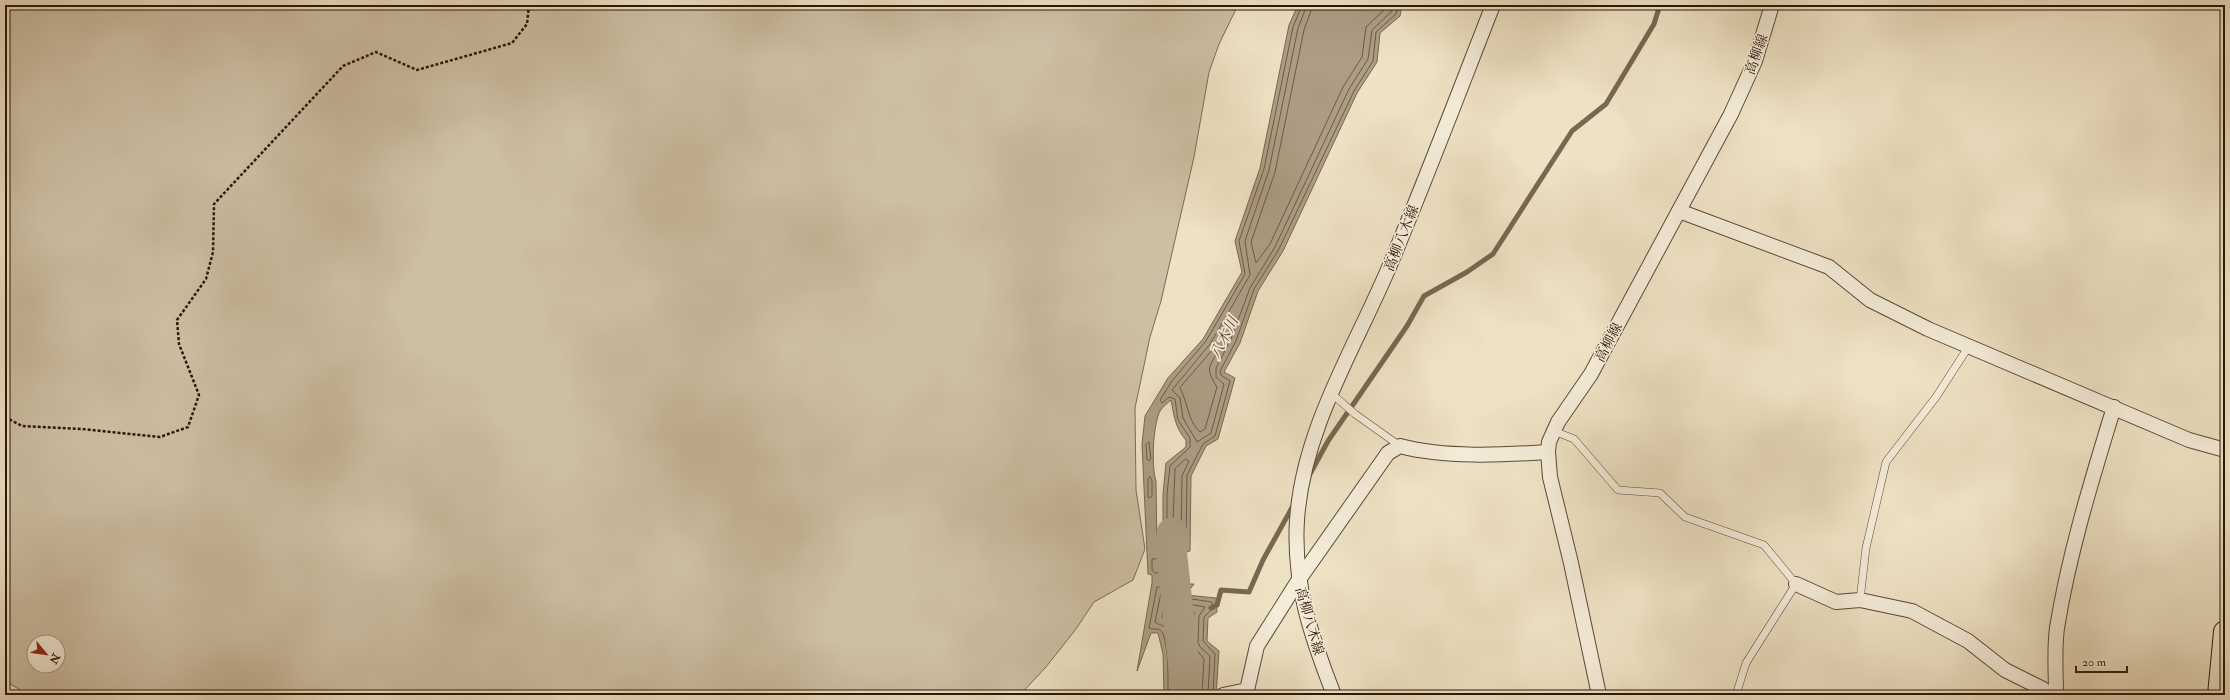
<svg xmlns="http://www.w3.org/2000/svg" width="2230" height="700" font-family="'IM FELL Double Pica','Noto Serif JP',serif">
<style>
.green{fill:#cdbfa4;stroke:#7c6a56;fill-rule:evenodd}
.water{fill:#ac9d84;stroke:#786752;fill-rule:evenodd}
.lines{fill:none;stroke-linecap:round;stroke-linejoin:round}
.shore{stroke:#6c5a46;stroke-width:1}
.stream{stroke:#786752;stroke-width:5}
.river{stroke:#ac9d84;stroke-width:31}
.service-casing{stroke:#5c4937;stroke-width:8}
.minor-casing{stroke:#5c4937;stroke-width:16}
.trunk-casing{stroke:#2b1608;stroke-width:24}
.path{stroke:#2b1608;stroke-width:2.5;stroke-dasharray:3 2;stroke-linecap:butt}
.service{stroke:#f4ecd9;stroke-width:7}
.minor{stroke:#f4ecd9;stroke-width:14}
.trunk{stroke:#eee2c4;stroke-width:22}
.labels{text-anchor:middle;stroke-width:3.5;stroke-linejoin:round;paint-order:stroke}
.street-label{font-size:14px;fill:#2b1608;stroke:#f4ecd9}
.water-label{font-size:15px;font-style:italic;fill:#5f4c3a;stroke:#f4ecd9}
</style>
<rect width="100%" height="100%" fill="#eee2c4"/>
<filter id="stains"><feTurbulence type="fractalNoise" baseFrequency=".005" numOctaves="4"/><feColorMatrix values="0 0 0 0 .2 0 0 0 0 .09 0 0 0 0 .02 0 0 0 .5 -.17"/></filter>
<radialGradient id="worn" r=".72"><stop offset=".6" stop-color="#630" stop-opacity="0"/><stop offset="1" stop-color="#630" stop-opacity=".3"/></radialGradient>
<path class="green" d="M5,5h1233l-19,39 -10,28 -15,85 -33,144 -11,36 -15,71 1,82 9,59 -12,31 -39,22 -18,27 -30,38 -26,28h-991l-24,-14zM34,642h24v24h-24z"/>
<path class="water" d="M1298,5h104l-2,11 -20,17 -3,29 -20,31 -74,158 -25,40 -18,52 -16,29 11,6 -17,61 -12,7 -15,30 -1,75 -6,2 1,14 -8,2 -2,6h-16l1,9h34l-8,11 30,3 1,14 -9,6 -1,23 12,10 -3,44h-52l-1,-41 -5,-21h-7l-14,38 15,-88v-8l-4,-1 -6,-130 3,-28 23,-38 35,-39 39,-67 -7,-31 25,-73 29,-143zM1171,400c3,15 4,28 15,40v7l-20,16 -3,31v60l-6,1 -1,-74c-5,-15 -3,-56 4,-70 2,-4 8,-8 11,-11z"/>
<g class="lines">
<g class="shore">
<path d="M1302,5l-9,22 -29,142 -25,72 6,33 -39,67 -34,40 -12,19 2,3 7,-6 6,2 3,21 12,18v9l-20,19 -3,28v60l-3,4 -12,1v11l3,3 16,-2 9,-8 1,-11 5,-5 1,-72 16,-31 12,-8 15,-55 -9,-6 -1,-4 16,-30 18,-52 25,-40 75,-158 19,-30 3,-29 20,-18 2,-9"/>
<path d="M1307,5l-9,23 -29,142 -24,71 5,34 -40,69 -38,46 8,8 3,20 14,24 14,-9 13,-49 -8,-7v-9l15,-29 19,-51 25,-41 74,-158 19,-30 4,-29 19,-18 2,-7"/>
<path d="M1313,5l-9,25 -29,142 -24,70 5,21 14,-19 73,-157 19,-30 4,-30 20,-19 1,-3"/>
<path d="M1217,345l3,2c-10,20 -16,20 -3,40l-12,42 -5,3c-13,-12 -12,-30 -20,-44z"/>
<path d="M1149,442l2,17 -2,2 -2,-2 -1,-14z"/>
<path d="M1186,459l3,2 -7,15 -1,68 -7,8 -2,-2 3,-81z"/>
<path d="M1150,477l2,4v15l-2,2 -2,-1v-18z"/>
<path d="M1168,695c0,-11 1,-60 -8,-65 -4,-2 -8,0 -11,-2l8,-41 25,1v7l3,3 27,4v7l-8,8 -1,24 12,13 -2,41"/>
<path d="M1173,695c0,-14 1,-57 -8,-67 -3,-4 -7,-3 -10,-6l6,-29h15l7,10 22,4 -6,9 -1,26 2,5 10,9 -2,39"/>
<path d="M1179,695l-1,-44 -6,-24 -10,-10 4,-18h6l7,9 15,4 -2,32 12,15 -2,36"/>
</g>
<g class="stream">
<path d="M1310,474l18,-33 79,-115 17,-30 43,-24 26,-18 79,-123 34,-27 48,-80 6,-19"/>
<path d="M1211,608l6,-3 4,-15 28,2 14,-32 31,-56"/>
</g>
<path class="river" d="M1172,533l-1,16 16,146"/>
<g class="service-casing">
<g id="service">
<path d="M1332,394l23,20 45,32"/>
<path d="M1554,431l20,8 44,51 42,3 25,24 79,28 32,39 -50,79 -10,32"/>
<path d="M1860,600l6,-52 20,-86 50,-65 33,-51"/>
</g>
</g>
<g class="minor-casing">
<g id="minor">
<path d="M1679,211l150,56 41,33 58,29 261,111 36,10"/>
<path d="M1796,584l40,18 24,-2 52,11 56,30 37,29 38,19 5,6"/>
<path d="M1223,695l24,-5 10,-44 41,-65 90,-128 12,-7c45,12 102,9 148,6"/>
<path d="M1334,695c-23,-59 -41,-111 -37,-175 6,-91 58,-172 93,-255 36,-86 69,-173 103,-260"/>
<path d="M1599,695l-28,-132 -21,-86 -2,-25 1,-10 9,-20 33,-48 140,-260 24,-53 17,-56"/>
<path d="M2056,695c0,-22 -2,-46 1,-67 12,-75 35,-149 57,-221"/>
</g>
</g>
<g class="trunk-casing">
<path id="trunk" d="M2219,695l6,-63"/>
</g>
<path class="path" d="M5,417l17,9 60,3 78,8 28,-10 11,-32 -20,-51 -2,-24 29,-41 7,-27 1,-48 129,-138 33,-14 41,18 95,-27 15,-19 2,-19"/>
<use href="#service" class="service"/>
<use href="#minor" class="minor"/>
<use href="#trunk" class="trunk"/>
</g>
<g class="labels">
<g class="street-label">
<text transform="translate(1756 54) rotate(-70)" y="5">高柳線</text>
<text transform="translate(1401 238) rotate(-68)" y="5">高柳八木線</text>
<text transform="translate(1608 342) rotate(-62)" y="5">高柳線</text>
<text transform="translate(1310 621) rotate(74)" y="5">高柳八木線</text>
</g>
<g class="water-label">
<text transform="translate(1224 338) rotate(-63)" y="5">八木川</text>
</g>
</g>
<rect width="2230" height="700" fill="none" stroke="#eee2c4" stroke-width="20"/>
<rect x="6" y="6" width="2218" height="688" fill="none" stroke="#2b1608" stroke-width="2"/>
<rect x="10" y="10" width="2210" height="680" fill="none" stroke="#2b1608"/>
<g transform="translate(46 654) rotate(119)"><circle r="19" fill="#f4ecd9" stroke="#a49685"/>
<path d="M0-3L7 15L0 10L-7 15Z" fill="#8f2418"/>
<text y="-6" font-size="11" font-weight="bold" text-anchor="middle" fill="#2b1608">N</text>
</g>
<path d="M2076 666v6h51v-6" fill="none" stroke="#2b1608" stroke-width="2"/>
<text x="2082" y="666" font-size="12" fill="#2b1608" stroke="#f4ecd9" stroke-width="3" paint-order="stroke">20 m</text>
<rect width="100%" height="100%" filter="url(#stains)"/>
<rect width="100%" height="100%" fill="url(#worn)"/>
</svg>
